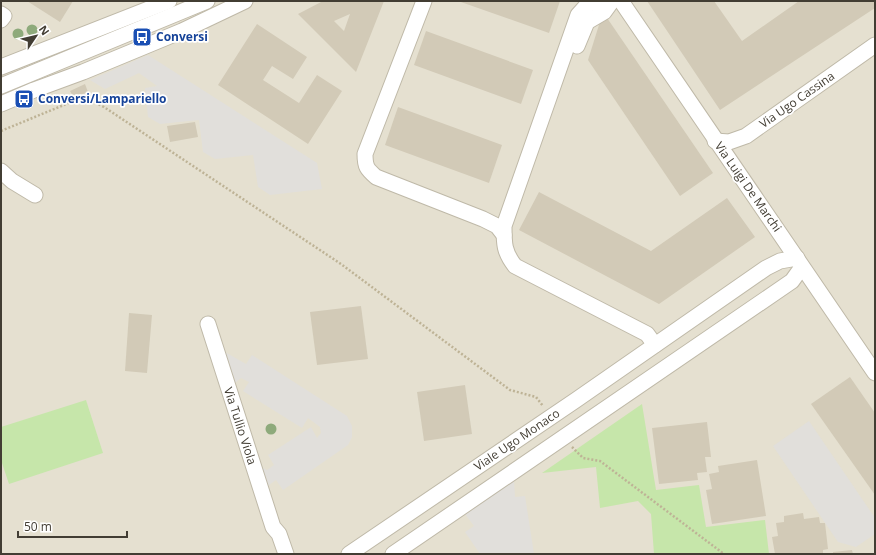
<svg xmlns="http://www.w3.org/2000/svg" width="876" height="555" font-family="'Open Sans',sans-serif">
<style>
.residential{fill:#e5e0d0}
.green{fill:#c6e6aa}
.parking{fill:#e1dfdb}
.building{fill:#d2cab7;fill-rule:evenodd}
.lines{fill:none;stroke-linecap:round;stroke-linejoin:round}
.minor-casing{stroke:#bfb9a8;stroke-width:17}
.path{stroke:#beb396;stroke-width:2.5;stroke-dasharray:2 2;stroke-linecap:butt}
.minor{stroke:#fff;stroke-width:15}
.tree{fill:#8eaa7b}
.labels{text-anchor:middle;stroke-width:3.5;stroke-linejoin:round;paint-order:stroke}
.transit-label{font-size:12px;font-weight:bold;fill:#164399;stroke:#fff;text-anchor:start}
.street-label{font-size:12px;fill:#423d33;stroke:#fff}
</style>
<rect width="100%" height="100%" fill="#f1eee2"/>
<rect class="residential" x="1" y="1" width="874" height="553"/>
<g class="green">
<path d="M86,400l17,53 -94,31 -8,-24v-33z"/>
<path d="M642,404l14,86 43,-5 7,42 59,-7 4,34h-115l-3,-40 -13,-13 -38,7 -4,-41 -54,6z"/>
</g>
<g class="parking">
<path d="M148,55l169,108 5,26 -52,6 -12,-8 -5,-32 -38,4 -12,-7 -4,-32 -39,4 -12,-7 -3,-29 12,-2 -18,-13 -34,16 -15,-9z"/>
<path d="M225,352l21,12 6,-9 95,61 5,10v11l-4,8 -65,45 -7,-10 -7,5 -1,3 -7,-21 6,3 7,-5 -6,-10 43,-28 6,11 4,-5 -1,-6 -12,-9 -6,10 -59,-37 6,-9 -8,-4 -6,5z"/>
<path d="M809,421l66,97v16l-19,13 -18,-5 -65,-96z"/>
<path d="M514,480l1,17 10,-1 9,58h-54l-15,-22 9,-6 -9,-12z"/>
</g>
<g class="building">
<path d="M27,1h46l-13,21z"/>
<path d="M323,1h61l-28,71 -58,-58zM350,14l-6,17 -10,-10z"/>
<path d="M458,1h102l-11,32z"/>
<path d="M647,1h67l28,40 57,-40h76v7l-155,102z"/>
<path d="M603,12l110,161 -33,23 -92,-136z"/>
<path d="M257,24l50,33 -14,22 -21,-13 -9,14 36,23 18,-28 25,16 -34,53 -90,-59z"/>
<path d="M426,31l107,39 -12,34 -107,-39z"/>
<path d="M85,84l3,8 -14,6 -4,-7z"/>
<path d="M398,107l104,38 -13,38 -104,-38z"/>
<path d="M195,122l3,15 -28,5 -3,-16z"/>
<path d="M539,192l112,59 76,-53 28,39 -96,67 -140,-74z"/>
<path d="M361,306l7,53 -51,6 -7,-53z"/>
<path d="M129,313l23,2 -5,58 -22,-2z"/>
<path d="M850,377l25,36v82l-64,-91z"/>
<path d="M465,385l7,49 -48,7 -7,-49z"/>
<path d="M707,422l4,35h-6l2,15 -10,1 1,7 -39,4 -7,-56z"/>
<path d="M757,460l9,56 -54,8 -6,-34 6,-1 -3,-15 10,-2 -1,-6z"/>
<path d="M803,513l1,6 15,-2 1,6h5l3,26 -5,1v4h-48l-3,-17 6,-1 -2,-13 8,-1v-6z"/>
<path d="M852,550l1,4h-20v-2z"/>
</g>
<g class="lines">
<g class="minor-casing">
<g id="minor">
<path d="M424,1l-59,153c0,13 2,15 11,23l107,42 14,7 7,9"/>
<path d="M595,1l-8,4 -9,10 -74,211c0,18 0,26 11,40l132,68 8,11"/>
<path d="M621,1l254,372"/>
<path d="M1,14l3,2 -3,4"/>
<path d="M577,46l10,-24 17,-10 8,-11"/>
<path d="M1,67l168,-66"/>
<path d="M1,86l206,-85"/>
<path d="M1,104l33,-14 49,-18 99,-41 63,-30"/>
<path d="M715,141l14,1 17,-6 129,-91"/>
<path d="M1,171l11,10 23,14"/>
<path d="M208,324l65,203 6,7 7,20"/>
<path d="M349,554l227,-154 190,-132 14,-7 17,-3"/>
<path d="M393,554l383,-262 16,-11 10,-14"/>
</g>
</g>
<g class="path">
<path d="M1,131l70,-29c13,-2 22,-1 33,5l237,157 169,126 26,7 7,9"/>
<path d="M572,447l11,11 17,3 124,93"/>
</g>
<use href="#minor" class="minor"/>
</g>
<g class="tree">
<circle cx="32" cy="30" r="5.5"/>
<circle cx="18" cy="34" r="5.5"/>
<circle cx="271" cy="429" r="5.5"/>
</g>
<defs>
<g id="bus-square" transform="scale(1)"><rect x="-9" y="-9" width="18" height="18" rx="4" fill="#1a4fb4" stroke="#fff"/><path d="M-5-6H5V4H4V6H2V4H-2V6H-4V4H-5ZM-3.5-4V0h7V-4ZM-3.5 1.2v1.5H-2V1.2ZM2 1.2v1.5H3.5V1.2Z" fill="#fff"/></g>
</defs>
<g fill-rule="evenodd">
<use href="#bus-square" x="142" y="37"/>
<use href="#bus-square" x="24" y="99"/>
</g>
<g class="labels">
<g class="transit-label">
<text x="156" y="41">Conversi</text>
<text x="38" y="103">Conversi/Lampariello</text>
</g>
<g class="street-label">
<text transform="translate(797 100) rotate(-35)" y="4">Via Ugo Cassina</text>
<text transform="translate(748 187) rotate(55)" y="4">Via Luigi De Marchi</text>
<text transform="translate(240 426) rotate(72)" y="4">Via Tullio Viola</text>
<text transform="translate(517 440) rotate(-34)" y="4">Viale Ugo Monaco</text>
</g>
</g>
<rect width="876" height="555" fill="none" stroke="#423d33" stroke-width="4"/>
<g transform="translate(36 36) rotate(55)" stroke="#ffffff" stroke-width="3" paint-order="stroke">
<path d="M0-3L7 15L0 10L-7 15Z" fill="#423d33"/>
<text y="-6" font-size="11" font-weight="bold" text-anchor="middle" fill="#423d33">N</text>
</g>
<path d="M18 531v6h109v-6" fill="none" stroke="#423d33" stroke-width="2"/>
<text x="24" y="531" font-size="12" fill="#423d33" stroke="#ffffff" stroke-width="3" paint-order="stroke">50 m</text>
</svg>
